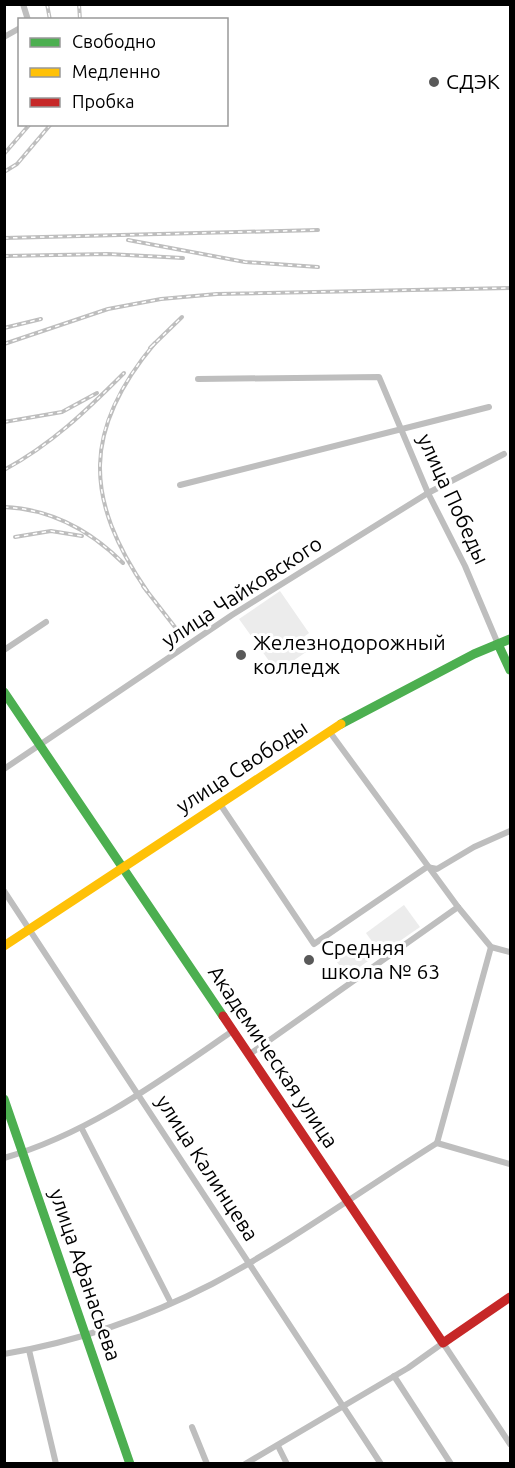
<svg xmlns="http://www.w3.org/2000/svg" width="515" height="1468" font-family="Ubuntu,sans-serif">
<style>
.pitch{fill:#ececec}
.lines{fill:none;stroke-linecap:round;stroke-linejoin:round}
.street{stroke:#bebebe;stroke-width:6}
.fast{stroke:#4caf50;stroke-width:9}
.slow{stroke:#ffc107;stroke-width:9}
.jam{stroke:#c62828;stroke-width:9}
.rail-casing{stroke:#bebebe;stroke-width:4}
.rail{stroke:#fff;stroke-width:1.5;stroke-dasharray:4.5;stroke-linecap:butt}
.poi-dot{fill:#595959;stroke:#fff;stroke-width:2}
.labels{text-anchor:middle;stroke-width:6;stroke-linejoin:round;paint-order:stroke}
.poi-label{font-size:21px;fill:#000;stroke:#fff;text-anchor:start}
.street-label{font-size:21px;fill:#000;stroke:#fff}
</style>
<rect width="100%" height="100%" fill="#fff"/>
<g class="pitch">
<path d="M280,591l29,42 -8,6 8,11 -32,22 -38,-53z"/>
<path d="M404,905l16,22 -39,27 -15,-21z"/>
<path d="M354,941l14,20 -21,15 -15,-21z"/>
</g>
<g class="lines">
<g class="street">
<path d="M23,4l5,16"/>
<path d="M4,37l16,-9"/>
<path d="M198,379l181,-2 49,116 37,73 33,78"/>
<path d="M180,485l309,-78"/>
<path d="M4,650l42,-28"/>
<path d="M329,731l129,176 33,40 19,5"/>
<path d="M4,769l228,-154 196,-122 76,-39"/>
<path d="M222,807l92,137 113,-77 10,2 37,-22 36,-16"/>
<path d="M4,891l377,573"/>
<path d="M250,1054l208,-147"/>
<path d="M82,1129l89,174"/>
<path d="M437,1143l54,-196"/>
<path d="M437,1143l73,21"/>
<path d="M4,1158c86,-25 157,-78 230,-128"/>
<path d="M29,1350l27,114"/>
<path d="M4,1354c71,-12 144,-37 208,-70 77,-41 150,-94 225,-141"/>
<path d="M394,1376l57,88"/>
<path d="M192,1427l15,37"/>
<path d="M278,1446l9,18"/>
<path d="M245,1464l163,-96 35,-25 67,101"/>
</g>
<g class="fast">
<path d="M498,644l12,26"/>
<path d="M4,692l219,324"/>
<path d="M341,724l133,-70 36,-15"/>
<path d="M4,1099l126,365"/>
</g>
<path class="slow" d="M4,946l337,-222"/>
<path class="jam" d="M223,1016l220,327 67,-46"/>
<g class="rail-casing">
<g id="rail">
<path d="M47,4l3,16"/>
<path d="M79,4l1,16"/>
<path d="M4,154l26,-30"/>
<path d="M4,172l13,-8 34,-40"/>
<path d="M4,238l314,-8"/>
<path d="M128,240l117,22 73,5"/>
<path d="M4,256l104,-2 75,4"/>
<path d="M4,328l37,-9"/>
<path d="M4,344l104,-35 53,-10 56,-5 293,-6"/>
<path d="M150,348l32,-31"/>
<path d="M4,422l58,-10 35,-19"/>
<path d="M4,470c48,-26 82,-59 120,-97"/>
<path d="M4,507c47,2 87,24 119,56"/>
<path d="M15,537l36,-6 31,5"/>
<path d="M143,586l35,45"/>
<path d="M147,591c-63,-92 -65,-161 8,-248"/>
</g>
</g>
<use href="#rail" class="rail"/>
</g>
<g class="poi-dot">
<circle cx="434" cy="82" r="6"/>
<circle cx="241" cy="655" r="6"/>
<circle cx="309" cy="960" r="6"/>
</g>
<g class="labels">
<g class="poi-label">
<text x="446" y="89">СДЭК</text>
<text x="253" y="650">Железнодорожный<tspan x="253" dy="24">колледж</tspan></text>
<text x="321" y="955">Средняя<tspan x="321" dy="24">школа № 63</tspan></text>
</g>
<g class="street-label">
<text transform="translate(453 499) rotate(65)" y="7">улица Победы</text>
<text transform="translate(242 592) rotate(-33)" y="7">улица Чайковского</text>
<text transform="translate(242 767) rotate(-33)" y="7">улица Свободы</text>
<text transform="translate(273 1057) rotate(56)" y="7">Академическая улица</text>
<text transform="translate(207 1168) rotate(57)" y="7">улица Калинцева</text>
<text transform="translate(85 1275) rotate(71)" y="7">улица Афанасьева</text>
</g>
</g>
<rect width="515" height="1468" fill="none" stroke="#000000" stroke-width="12"/>
<rect x="18" y="18" width="210" height="108" fill="#ffffff" stroke="#999999" stroke-width="1.5"/>
<rect x="30" y="38" width="30" height="9" fill="#4caf50" stroke="#999999" stroke-width="1.5"/>
<text x="72" y="48" font-size="18" fill="#000000">Свободно</text>
<rect x="30" y="68" width="30" height="9" fill="#ffc107" stroke="#999999" stroke-width="1.5"/>
<text x="72" y="78" font-size="18" fill="#000000">Медленно</text>
<rect x="30" y="98" width="30" height="9" fill="#c62828" stroke="#999999" stroke-width="1.5"/>
<text x="72" y="108" font-size="18" fill="#000000">Пробка</text>
</svg>
